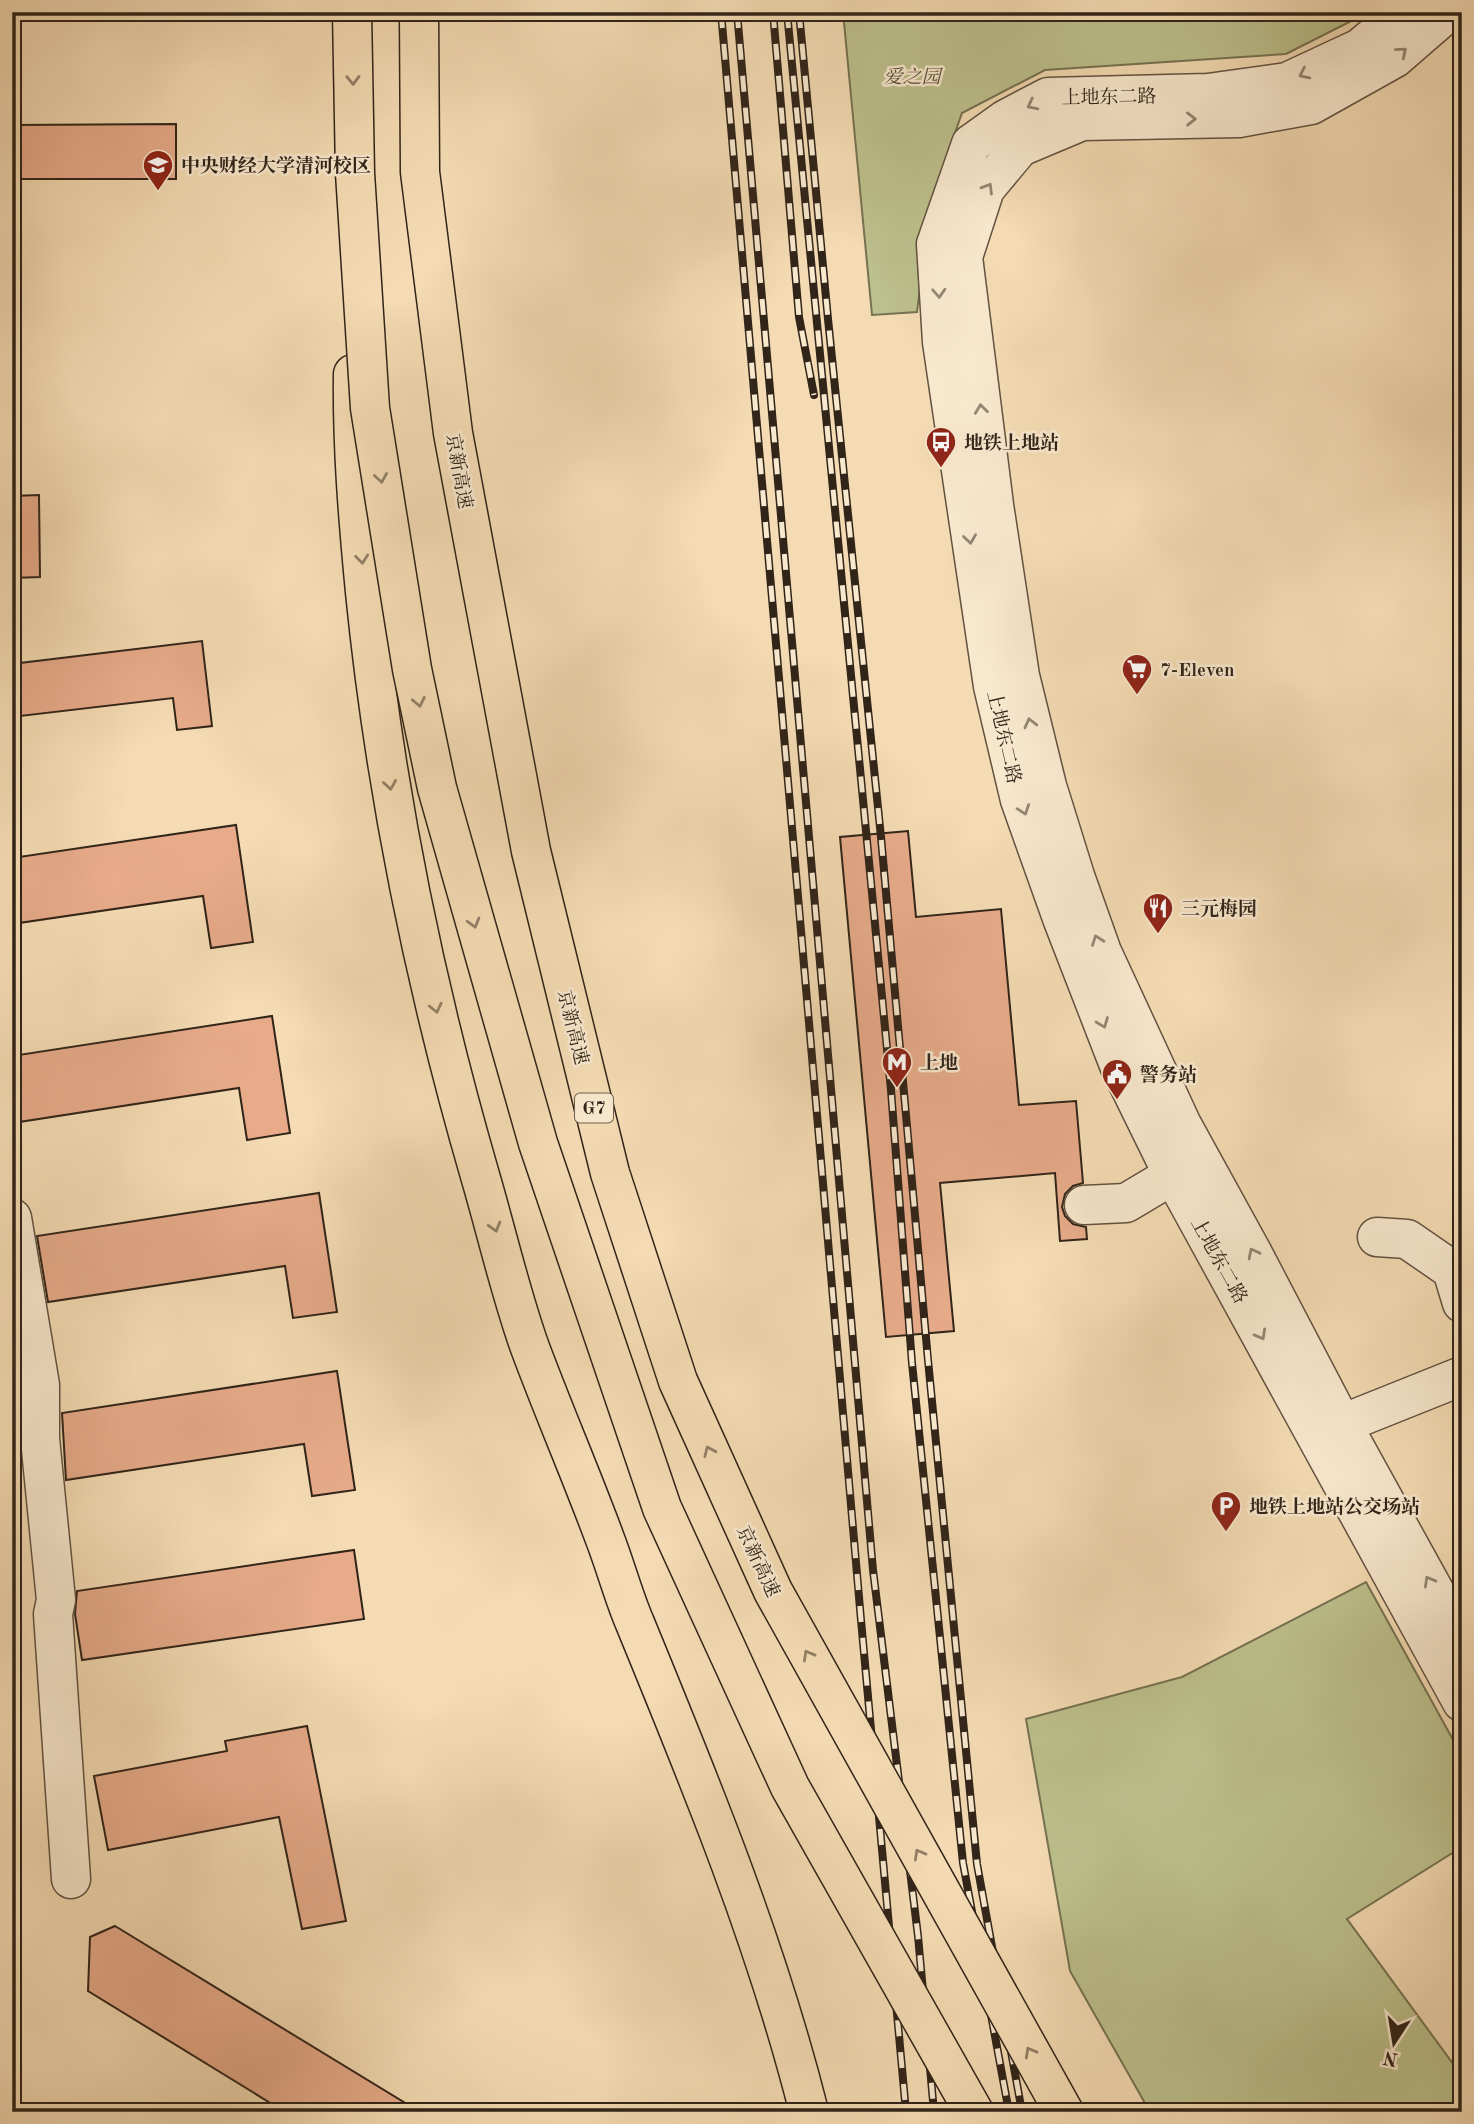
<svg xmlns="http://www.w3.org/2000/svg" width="1474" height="2124" font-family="'Old Standard TT','Noto Serif SC',serif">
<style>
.green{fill:#bcc08c;stroke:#767252;stroke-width:2}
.building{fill:#e7ab8a;stroke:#312419;stroke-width:2}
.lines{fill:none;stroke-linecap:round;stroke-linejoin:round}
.minor-casing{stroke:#625240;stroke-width:41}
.highway-casing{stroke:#312419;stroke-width:41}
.minor{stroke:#f8e8ce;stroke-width:38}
.highway{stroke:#f4dbb3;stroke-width:38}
.rail-casing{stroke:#312419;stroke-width:8}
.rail{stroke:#f8e8ce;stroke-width:5;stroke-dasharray:16;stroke-linecap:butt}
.highway-bridge-casing{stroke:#312419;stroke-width:41;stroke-linecap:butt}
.highway-bridge{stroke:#f4dbb3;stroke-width:38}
.oneway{stroke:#948674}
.oneway2{stroke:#928066}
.labels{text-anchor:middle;stroke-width:5;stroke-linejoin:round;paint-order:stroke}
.shield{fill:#f8e8ce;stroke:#6d5f4f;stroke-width:2}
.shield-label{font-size:18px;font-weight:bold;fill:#312419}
.park-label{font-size:19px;font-style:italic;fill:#544b36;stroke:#f8e8ce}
.street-label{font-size:19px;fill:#312419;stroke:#f8e8ce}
.poi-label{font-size:19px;font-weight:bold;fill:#312419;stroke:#f8e8ce;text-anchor:start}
</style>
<rect width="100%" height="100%" fill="#f4dbb3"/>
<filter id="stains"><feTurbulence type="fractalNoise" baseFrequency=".00286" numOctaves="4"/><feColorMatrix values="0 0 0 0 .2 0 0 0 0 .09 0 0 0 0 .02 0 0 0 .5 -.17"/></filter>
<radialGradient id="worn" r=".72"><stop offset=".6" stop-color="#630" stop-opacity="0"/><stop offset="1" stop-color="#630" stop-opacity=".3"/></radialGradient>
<g class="green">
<path d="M843,12h526l-83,42 -241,16 -83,43 -32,91 -13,108 -45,3z"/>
<path d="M1366,1582l96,174v91l-115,72 115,157v36h-312l-80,-141 -44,-252 156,-42z"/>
</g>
<g class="building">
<path d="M176,124v55h-164v-54z"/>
<path d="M39,495l1,82 -28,1v-82z"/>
<path d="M202,641l10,85 -35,4 -4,-32 -161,19v-53z"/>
<path d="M236,825l17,117 -42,6 -8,-52 -191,28v-66z"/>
<path d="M908,831l8,86 85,-8 18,196 57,-4 7,82 -10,3 -8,8 -3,13 3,9 8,8 13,3 1,12 -27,2 -5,-68 -115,10 14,148 -68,6 -46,-500z"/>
<path d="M272,1016l18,117 -43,7 -8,-52 -220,34 -7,-44v-22z"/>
<path d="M319,1193l18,119 -44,6 -8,-52 -237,36 -11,-66z"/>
<path d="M337,1371l18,119 -43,6 -8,-52 -238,36 -4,-67z"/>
<path d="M354,1550l10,69 -282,41 -7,-46 2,-23z"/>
<path d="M307,1726l39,195 -44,8 -23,-112 -171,33 -14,-74 133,-25 -2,-10z"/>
<path d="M115,1926l305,186h-135l-197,-121 2,-54z"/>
</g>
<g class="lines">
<g class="minor-casing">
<g id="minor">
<path d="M1403,12l-43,36 -73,34 -79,11 -160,4 -42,22 -35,25 -35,100 6,98 51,344 27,114 42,118 57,147 54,110 289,527"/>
<path d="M1448,12l-53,46 -84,47 -72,13 -157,3 -62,26 -35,42 -22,68 31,248 26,171 27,110 28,90 27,76 80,173 71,129 89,170 120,217"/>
<path d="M1084,1205l42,-2 47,-28"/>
<path d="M12,1218l28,167v54l16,161 -3,14 18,265"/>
<path d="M1377,1237l30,2 45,31 10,33"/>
<path d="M1342,1424l120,-48"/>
</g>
</g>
<g class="highway-casing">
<path id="highway" d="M353,374c-1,73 5,145 12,218 20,199 60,395 116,587 16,55 29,112 48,166 24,65 52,129 76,194 10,26 17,52 27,77 67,163 134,325 177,496"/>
</g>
<use href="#minor" class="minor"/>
<use href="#highway" class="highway"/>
<g class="rail-casing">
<g id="rail">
<path d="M721,12l140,1608 45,492"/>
<path d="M737,12l136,1558 45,366 16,176"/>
<path d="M773,12l26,305 15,78"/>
<path d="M787,12l104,1078 21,273 51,500 46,249"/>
<path d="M799,12l29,307 53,518 47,523 49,504 45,248"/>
</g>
</g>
<use href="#rail" class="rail"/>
<g class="highway-bridge-casing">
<g id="highway-bridge">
<path d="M352,12l3,161 15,235 42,261 25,119 101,355 124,365 128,279 184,325"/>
<path d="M419,12l1,160 33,261 78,418 79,322 68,208 95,210 291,521"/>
</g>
</g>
<use href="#highway-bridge" class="highway-bridge"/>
</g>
<defs><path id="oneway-chevron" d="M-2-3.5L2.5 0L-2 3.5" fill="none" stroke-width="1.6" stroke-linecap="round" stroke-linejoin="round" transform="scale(1.75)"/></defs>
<g class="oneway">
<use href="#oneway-chevron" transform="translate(1402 52) rotate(-40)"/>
<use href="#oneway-chevron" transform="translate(1304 74) rotate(154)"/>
<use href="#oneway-chevron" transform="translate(1032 105) rotate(153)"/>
<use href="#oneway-chevron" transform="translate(1191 119) rotate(-1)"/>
<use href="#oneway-chevron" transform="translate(988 188) rotate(-59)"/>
<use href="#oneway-chevron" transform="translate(939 293) rotate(87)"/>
<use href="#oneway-chevron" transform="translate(981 409) rotate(-97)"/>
<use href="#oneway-chevron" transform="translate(970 539) rotate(82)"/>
<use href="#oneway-chevron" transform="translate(1030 723) rotate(-104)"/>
<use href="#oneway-chevron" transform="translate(1024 810) rotate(71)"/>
<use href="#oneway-chevron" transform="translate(1097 940) rotate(-110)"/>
<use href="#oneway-chevron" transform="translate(1103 1023) rotate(69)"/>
<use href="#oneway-chevron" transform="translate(1253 1253) rotate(-117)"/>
<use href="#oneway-chevron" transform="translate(1261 1335) rotate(61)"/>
<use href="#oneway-chevron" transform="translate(1429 1581) rotate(-119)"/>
</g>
<g class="oneway2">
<use href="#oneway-chevron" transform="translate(353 80) rotate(89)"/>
<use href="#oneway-chevron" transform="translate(381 478) rotate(81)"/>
<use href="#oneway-chevron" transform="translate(362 559) rotate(84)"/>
<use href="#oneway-chevron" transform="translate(419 702) rotate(78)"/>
<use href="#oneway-chevron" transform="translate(390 785) rotate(81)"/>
<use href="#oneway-chevron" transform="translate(474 923) rotate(74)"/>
<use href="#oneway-chevron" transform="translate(436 1008) rotate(77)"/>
<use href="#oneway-chevron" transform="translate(495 1227) rotate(74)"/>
<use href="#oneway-chevron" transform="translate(709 1451) rotate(-114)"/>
<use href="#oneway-chevron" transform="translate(808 1655) rotate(-119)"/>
<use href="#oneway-chevron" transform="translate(919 1854) rotate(-119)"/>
<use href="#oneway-chevron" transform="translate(1030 2052) rotate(-119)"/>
</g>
<defs>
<g id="university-pin" transform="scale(1.575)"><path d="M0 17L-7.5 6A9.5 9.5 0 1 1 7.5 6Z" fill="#8f2418" stroke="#f8e8ce"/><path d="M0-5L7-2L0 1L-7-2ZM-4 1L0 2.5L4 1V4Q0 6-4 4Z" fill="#fff"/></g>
<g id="bus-pin" transform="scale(1.575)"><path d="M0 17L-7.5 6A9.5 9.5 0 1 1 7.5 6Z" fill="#8f2418" stroke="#f8e8ce"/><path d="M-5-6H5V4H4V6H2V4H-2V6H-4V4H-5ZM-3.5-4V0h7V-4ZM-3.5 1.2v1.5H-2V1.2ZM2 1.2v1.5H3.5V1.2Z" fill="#fff"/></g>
<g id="supermarket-pin" transform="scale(1.575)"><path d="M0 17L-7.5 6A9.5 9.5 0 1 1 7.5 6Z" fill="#8f2418" stroke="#f8e8ce"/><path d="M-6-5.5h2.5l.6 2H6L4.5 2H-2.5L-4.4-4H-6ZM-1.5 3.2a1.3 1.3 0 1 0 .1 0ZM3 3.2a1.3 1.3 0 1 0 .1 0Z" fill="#fff"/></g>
<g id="restaurant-pin" transform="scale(1.575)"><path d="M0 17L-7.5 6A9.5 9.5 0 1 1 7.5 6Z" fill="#8f2418" stroke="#f8e8ce"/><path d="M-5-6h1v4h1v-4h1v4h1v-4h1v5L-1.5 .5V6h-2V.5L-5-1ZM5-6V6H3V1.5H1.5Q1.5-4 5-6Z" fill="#fff"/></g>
<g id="metro-pin" transform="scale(1.575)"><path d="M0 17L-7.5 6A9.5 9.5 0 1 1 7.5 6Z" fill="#8f2418" stroke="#f8e8ce"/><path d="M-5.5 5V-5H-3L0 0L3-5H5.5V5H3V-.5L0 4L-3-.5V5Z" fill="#fff"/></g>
<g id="civic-pin" transform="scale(1.575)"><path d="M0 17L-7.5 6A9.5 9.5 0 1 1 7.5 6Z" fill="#8f2418" stroke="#f8e8ce"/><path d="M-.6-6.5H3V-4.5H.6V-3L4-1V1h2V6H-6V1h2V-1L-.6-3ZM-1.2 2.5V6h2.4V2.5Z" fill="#fff"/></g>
<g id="parking-pin" transform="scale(1.575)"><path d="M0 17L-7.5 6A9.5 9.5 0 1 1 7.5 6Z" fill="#8f2418" stroke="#f8e8ce"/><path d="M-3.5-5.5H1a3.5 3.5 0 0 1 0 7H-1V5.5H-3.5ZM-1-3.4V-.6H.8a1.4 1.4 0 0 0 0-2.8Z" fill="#fff"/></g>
</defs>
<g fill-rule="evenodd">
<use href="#university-pin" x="158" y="165"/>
<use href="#bus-pin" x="941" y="442"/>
<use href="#supermarket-pin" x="1137" y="669"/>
<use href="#restaurant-pin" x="1158" y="908"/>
<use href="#metro-pin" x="897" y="1062"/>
<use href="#civic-pin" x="1117" y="1074"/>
<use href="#parking-pin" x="1226" y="1506"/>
</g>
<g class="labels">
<rect class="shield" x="575" y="1093.5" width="38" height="29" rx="5"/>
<g class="shield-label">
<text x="594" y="1114">G7</text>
</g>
<g class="park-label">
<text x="912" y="83">爱之园</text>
</g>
<g class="street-label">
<text transform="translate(1109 96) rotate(-1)" y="7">上地东二路</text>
<text transform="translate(460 471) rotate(80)" y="7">京新高速</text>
<text transform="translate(1005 737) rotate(77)" y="7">上地东二路</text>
<text transform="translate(574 1027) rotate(76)" y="7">京新高速</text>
<text transform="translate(1220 1260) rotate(61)" y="7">上地东二路</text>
<text transform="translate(759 1561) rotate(65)" y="7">京新高速</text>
</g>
<g class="poi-label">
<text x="181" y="172">中央财经大学清河校区</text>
<text x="964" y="449">地铁上地站</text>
<text x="1160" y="676">7-Eleven</text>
<text x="1181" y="915">三元梅园</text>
<text x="920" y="1069">上地</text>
<text x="1140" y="1081">警务站</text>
<text x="1249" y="1513">地铁上地站公交场站</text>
</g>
</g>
<rect width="1474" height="2124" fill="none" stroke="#f4dbb3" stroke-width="42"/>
<rect x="14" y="14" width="1446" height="2096" fill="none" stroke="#312419" stroke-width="3.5"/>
<rect x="21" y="21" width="1432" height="2082" fill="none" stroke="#312419" stroke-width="2"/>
<g transform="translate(1394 2043) rotate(192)" stroke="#f8e8ce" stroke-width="5" paint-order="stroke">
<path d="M0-5L12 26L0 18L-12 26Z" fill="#312419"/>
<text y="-10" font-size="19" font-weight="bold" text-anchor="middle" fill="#312419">N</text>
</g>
<rect width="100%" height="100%" filter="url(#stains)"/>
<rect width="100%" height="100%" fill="url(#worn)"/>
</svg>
